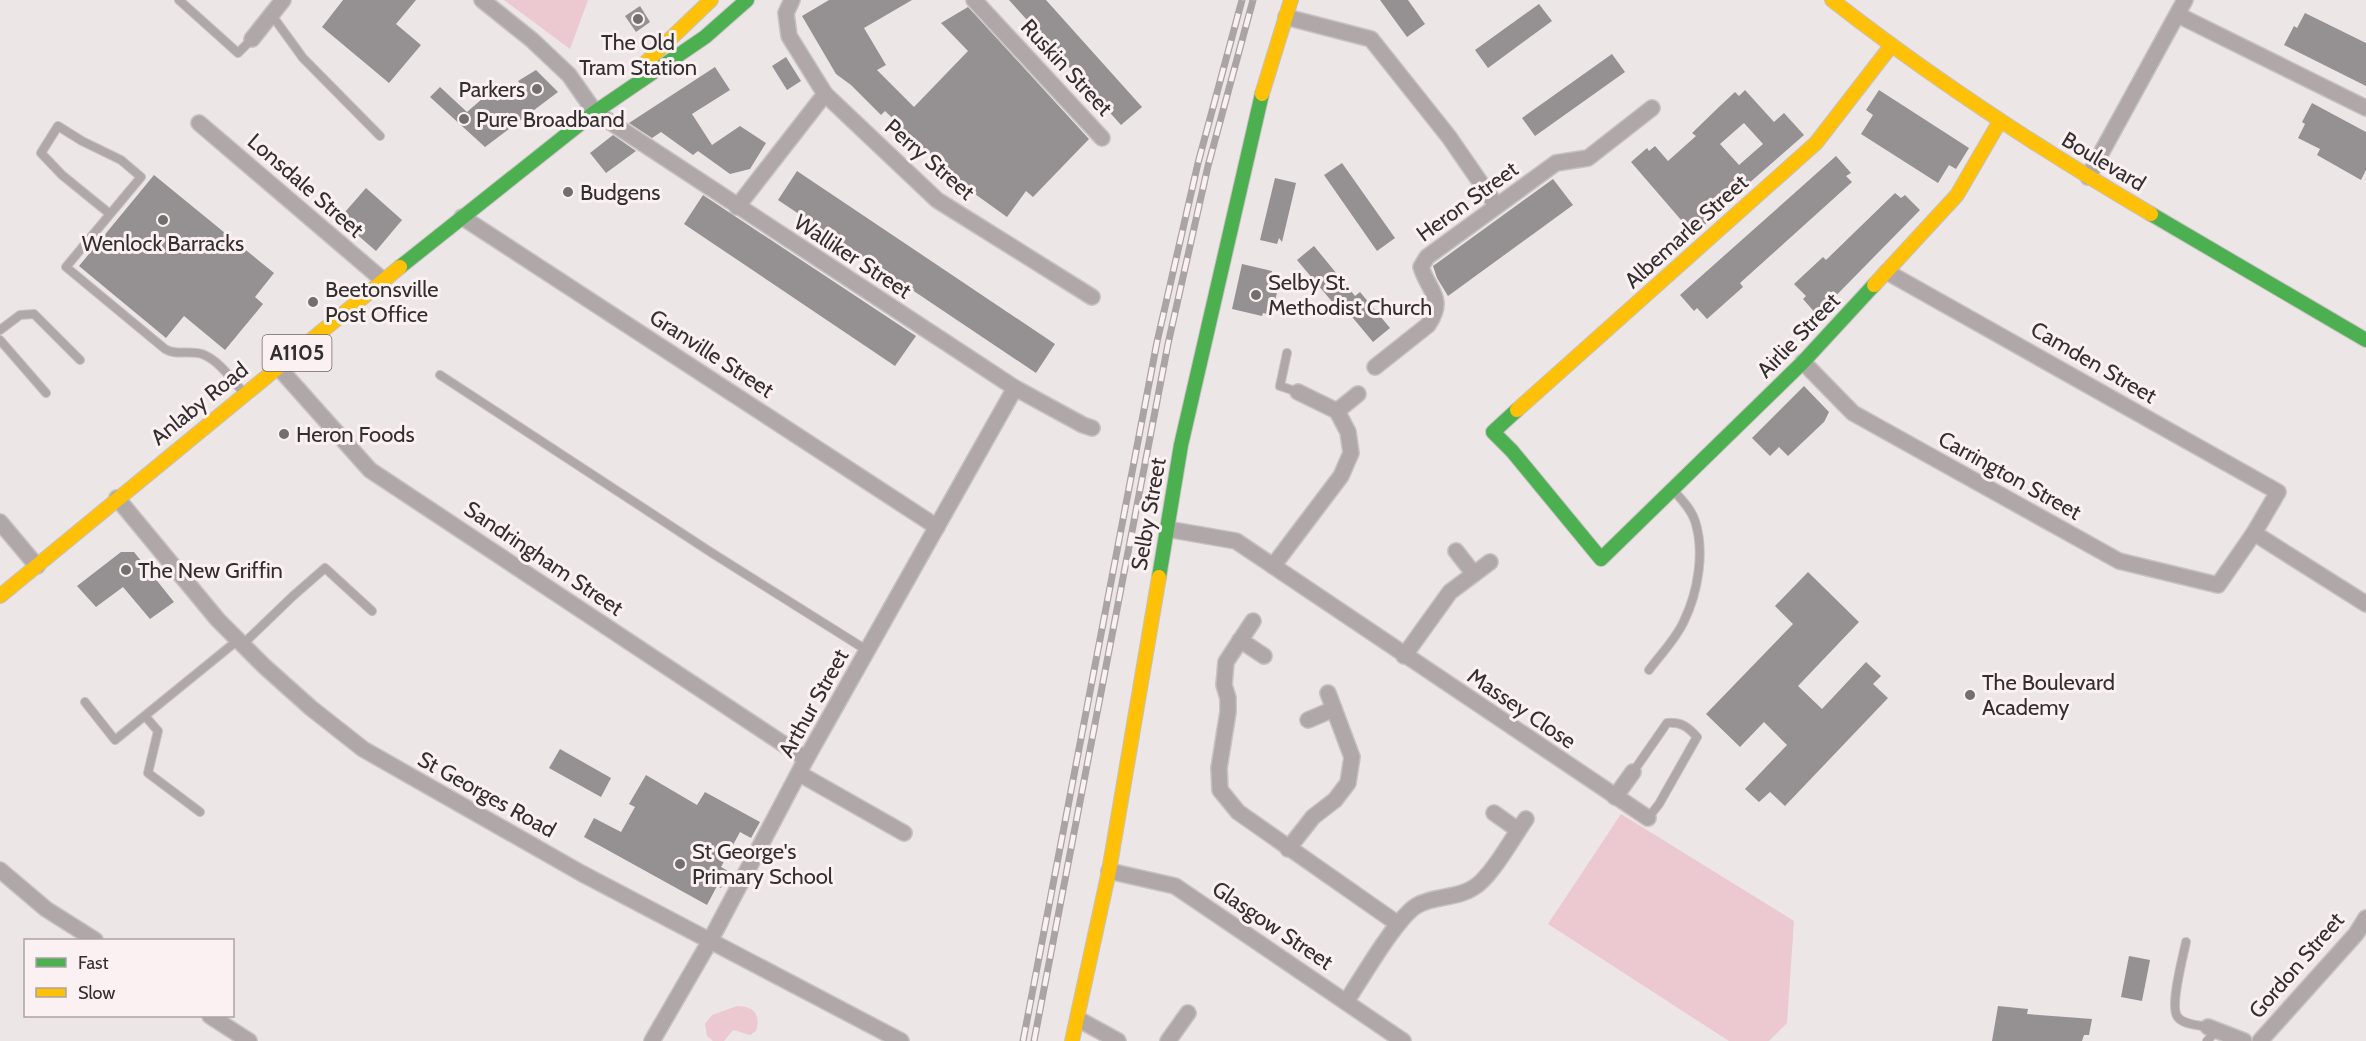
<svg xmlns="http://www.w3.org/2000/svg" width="2366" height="1041" font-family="Cabin,sans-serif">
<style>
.green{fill:#ecc9d1}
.building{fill:#959192;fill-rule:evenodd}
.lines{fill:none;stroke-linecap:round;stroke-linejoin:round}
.lane-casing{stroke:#c6c2c3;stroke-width:10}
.street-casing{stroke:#c6c2c3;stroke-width:18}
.fast-casing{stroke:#c6c2c3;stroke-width:16}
.slow-casing{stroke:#c6c2c3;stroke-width:16}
.lane{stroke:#b0a7a9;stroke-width:8}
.street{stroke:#b0a7a9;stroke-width:15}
.fast{stroke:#4caf50;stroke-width:14}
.slow{stroke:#ffc107;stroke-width:14}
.rail-casing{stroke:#aaa4a5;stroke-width:7}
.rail{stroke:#fbf1f3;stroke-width:4.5;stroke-dasharray:14;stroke-linecap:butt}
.poi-dot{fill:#736f6f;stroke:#fbf1f3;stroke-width:2}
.labels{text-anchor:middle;stroke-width:6;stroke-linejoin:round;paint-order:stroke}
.shield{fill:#fbf1f3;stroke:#6e696a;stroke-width:1.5}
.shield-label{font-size:21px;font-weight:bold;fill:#322f2f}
.poi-label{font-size:22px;fill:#322f2f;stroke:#fbf1f3;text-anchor:start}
.street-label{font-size:22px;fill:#322f2f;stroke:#fbf1f3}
</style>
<rect width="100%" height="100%" fill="#ece6e7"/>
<g class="green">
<path d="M504,0h84l-18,49z"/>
<path d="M1621,814l173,107 -7,102 -18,18h-40l-181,-117z"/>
<path d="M737,1006c17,0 24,9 19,25l-6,4 -17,-5 -9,11h-11l-6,-5 -2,-12 7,-9z"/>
</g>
<g class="building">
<path d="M343,0h73l-20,24 25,21 -32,38 -67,-56z"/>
<path d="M829,0h83l-48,28 22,37 -9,5 37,37 54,-56 -27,-28 27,-16 121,132 -56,58 -7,-6 -19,26 -46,-33 -76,-73 -4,4 -30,-30 -15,-11 -34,-58z"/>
<path d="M1009,0h37l96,107 -21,18z"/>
<path d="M1380,0h28l17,24 -18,13z"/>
<path d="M1539,4l13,17 -64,47 -13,-18z"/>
<path d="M640,6l10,16 -14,10 -11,-16z"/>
<path d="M2305,13l61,30v43l-82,-41 10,-19 3,2z"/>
<path d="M1612,54l13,18 -90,64 -13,-18z"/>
<path d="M786,57l15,24 -14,9 -15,-24z"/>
<path d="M715,67l15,23 -38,24 20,31 28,-19 26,17 -16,26 -20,5 -32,-23 -5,4 -32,-23 -9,6 -23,-15z"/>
<path d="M536,70l22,22 -73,55 -55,-50 10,-10 27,25 24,-21 6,10 25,-15 -4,-5z"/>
<path d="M1745,90l29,32 10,-9 20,22 -96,84 1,2 -15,14 -63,-73 16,-14 2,3 6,-5 13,15 28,-25 -4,-3 29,-28 14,-13 4,4zM1744,123l19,21 -24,21 -19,-21z"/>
<path d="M1879,90l90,58 -13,21 -7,-4 -11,18 -77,-49 12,-19 -7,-5z"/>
<path d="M2312,103l54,29v38l-5,10 -44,-25 3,-6 -22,-11 7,-14 -3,-2z"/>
<path d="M613,135l23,16 -30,22 -16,-20z"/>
<path d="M1836,156l15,17 -5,3 6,6 -112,101 3,4 -36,32 -10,-11 -3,3 -14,-16z"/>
<path d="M1342,163l53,75 -18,13 -53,-76z"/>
<path d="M797,171l258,173 -19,29 -258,-173z"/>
<path d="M154,175l120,98 -19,24 8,7 -38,46 -41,-34 -18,22 -87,-72z"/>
<path d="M1275,178l21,5 -14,59 -3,-4 -2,6 -17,-4z"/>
<path d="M1553,179l20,26 -125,91 -11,-18 -4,-12z"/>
<path d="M366,188l36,32 -26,31 -37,-32z"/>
<path d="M1895,193l6,5 4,-3 15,15 -103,105 -14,-16 3,-3 -12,-12 29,-27 3,3z"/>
<path d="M703,195l213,141 -21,30 -211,-142z"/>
<path d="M1314,246l41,50 5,-4 30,36 -17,14 -30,-36 -4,4 -42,-50z"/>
<path d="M1242,264l30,7 -1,8 2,2 8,-7 -9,41 -9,-2 -1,3 -30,-7z"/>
<path d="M1804,386l25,26 -5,10 -36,34 -9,-9 -9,9 -18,-18z"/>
<path d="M121,552h13l40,50 -24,17 -27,-32 -27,20 -19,-21z"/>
<path d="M1808,572l51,50 -61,64 24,23 44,-47 15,14 -8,8 15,14 -103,108 -15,-14 -11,10 -14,-13 42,-44 -23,-23 -24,25 -34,-33 87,-90 -18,-18z"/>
<path d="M560,749l51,29 -10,19 -52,-29z"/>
<path d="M646,775l51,30 8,-13 55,30 -9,16 -11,-6 -19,35 9,5 -9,16 -4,-2 -10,19 -123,-68 10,-19 27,14 14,-25 -6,-3z"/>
<path d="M2129,956l21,4 -8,41 -21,-4z"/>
<path d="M1998,1006l30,3 -1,5 65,5 -3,16h-5l-2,6h-90z"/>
</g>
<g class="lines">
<g class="lane-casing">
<g id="lane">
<path d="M179,0l59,53 14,-14"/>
<path d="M271,14l32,44 77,78"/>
<path d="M110,214l-48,-39 -21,-22 17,-27 24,15 39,19 20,17 -75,90 99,82c11,7 24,1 37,5 17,6 30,26 42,39"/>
<path d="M0,330l20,-15 14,-1 46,46"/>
<path d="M0,340l46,53"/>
<path d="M1287,353l-7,33 18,6"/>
<path d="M440,375l272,178 156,98"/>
<path d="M242,645l51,-49 32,-28 47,43"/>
<path d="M1649,670c11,-15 27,-31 35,-49 14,-29 21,-69 11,-100 -4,-12 -13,-21 -21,-30"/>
<path d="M85,702l30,38 123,-100"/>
<path d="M145,716l13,15 -10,42 52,39"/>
<path d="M1633,772l34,-49c14,-1 20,3 30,14l-38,67 -11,14"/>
<path d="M2186,942c-3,15 -16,62 -9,74 5,9 22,9 31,11"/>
<path d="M2207,1041l10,-11"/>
</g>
</g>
<g class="street-casing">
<g id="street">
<path d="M482,0l50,40 37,35 26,37 420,276 68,37 9,3"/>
<path d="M792,0l-6,13 3,23 36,58 112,106 155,97"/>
<path d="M974,0l128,138"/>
<path d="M2178,15l188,93"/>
<path d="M1286,17l85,22 78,98 47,68"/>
<path d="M252,39l31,-39"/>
<path d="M199,123l185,158"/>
<path d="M2088,177l97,-177"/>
<path d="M737,207l88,-113"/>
<path d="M462,217l475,310"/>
<path d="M1803,362l50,51 266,148 99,24 36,-52 24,-41 -391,-220"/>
<path d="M1375,367l53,-42c18,-27 1,-33 -7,-58l6,-10 129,-94 32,-5 64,-50"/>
<path d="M279,368l91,102 436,289"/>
<path d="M1337,411l21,-17"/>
<path d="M117,498l101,122 46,46 47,42 52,41 218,124 320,168"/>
<path d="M0,522l37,44"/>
<path d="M1167,529l69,12 412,277"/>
<path d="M2254,533l112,71"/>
<path d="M1456,551l18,23"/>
<path d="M1273,566l68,-90 10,-23 -3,-21 -11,-21 -39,-19"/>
<path d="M1253,621l-27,41 -2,23 4,13v14l-9,56 1,22 18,22 160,112"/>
<path d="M1240,640l24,16"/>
<path d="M1404,656l46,-64 40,-30"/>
<path d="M1308,720l26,-11"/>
<path d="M800,774l104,59"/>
<path d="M1615,797l18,-25"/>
<path d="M1494,813l24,17"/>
<path d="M1288,849l25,-32 22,-17 13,-17 4,-26 -24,-64"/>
<path d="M0,870l46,39 49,31"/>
<path d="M1109,871l66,15 228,155"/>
<path d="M1346,1002c16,-24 49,-82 70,-96 18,-11 40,-7 57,-18 18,-10 40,-51 53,-69"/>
<path d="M210,1016l39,25"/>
<path d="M1078,1019l40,22"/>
<path d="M2208,1027l36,14"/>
<path d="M652,1041l58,-100 96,-182 209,-371"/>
<path d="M1168,1041l20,-28"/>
<path d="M2260,1041l96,-107 10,-16"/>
</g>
</g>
<g class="fast-casing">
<g id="fast">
<path d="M2151,214l215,126"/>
<path d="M400,267l195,-155 110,-75 42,-37"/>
<path d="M1517,410l-24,22 19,19 89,108 202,-197 71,-77"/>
<path d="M1159,577l22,-132 81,-351"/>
</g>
</g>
<g class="slow-casing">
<g id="slow">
<path d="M1832,0c101,79 208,149 319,214"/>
<path d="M641,67l70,-67"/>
<path d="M1262,94l29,-94"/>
<path d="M1874,285l83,-90 43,-74"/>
<path d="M1517,410l299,-267 75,-97"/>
<path d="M0,596l400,-329"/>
<path d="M1072,1041l37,-170 50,-294"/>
</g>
</g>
<use href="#lane" class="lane"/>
<use href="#street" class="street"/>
<use href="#fast" class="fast"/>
<use href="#slow" class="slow"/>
<g class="rail-casing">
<g id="rail">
<path d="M1023,1041l134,-699 41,-179 44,-163"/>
<path d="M1034,1041l134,-697 40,-178 45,-166"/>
</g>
</g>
<use href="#rail" class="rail"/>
</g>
<g class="poi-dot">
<circle cx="638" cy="19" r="6"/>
<circle cx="537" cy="89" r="6"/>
<circle cx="464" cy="119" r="6"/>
<circle cx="568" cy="192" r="6"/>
<circle cx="163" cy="220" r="6"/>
<circle cx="1256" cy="295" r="6"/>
<circle cx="313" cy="302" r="6"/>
<circle cx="284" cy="434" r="6"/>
<circle cx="126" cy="570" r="6"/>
<circle cx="1970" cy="695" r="6"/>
<circle cx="680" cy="864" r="6"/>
</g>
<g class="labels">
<rect class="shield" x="262.5" y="335" width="69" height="36" rx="4.5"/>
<g class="shield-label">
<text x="297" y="360">A1105</text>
</g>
<g class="poi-label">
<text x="638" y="50" text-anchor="middle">The Old<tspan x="638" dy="25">Tram Station</tspan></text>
<text x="525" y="97" text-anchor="end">Parkers</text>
<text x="476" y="127">Pure Broadband</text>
<text x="580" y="200">Budgens</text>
<text x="163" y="251" text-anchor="middle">Wenlock Barracks</text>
<text x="1268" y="290">Selby St.<tspan x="1268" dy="25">Methodist Church</tspan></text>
<text x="325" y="297">Beetonsville<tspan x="325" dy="25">Post Office</tspan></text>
<text x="296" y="442">Heron Foods</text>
<text x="138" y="578">The New Griffin</text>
<text x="1982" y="690">The Boulevard<tspan x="1982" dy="25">Academy</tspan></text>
<text x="692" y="859">St George's<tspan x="692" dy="25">Primary School</tspan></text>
</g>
<g class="street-label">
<text transform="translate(1067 67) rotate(47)" y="8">Ruskin Street</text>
<text transform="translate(930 159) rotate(41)" y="8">Perry Street</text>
<text transform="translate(2104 161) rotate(31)" y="8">Boulevard</text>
<text transform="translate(306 185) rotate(41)" y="8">Lonsdale Street</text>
<text transform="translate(1467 201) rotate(-36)" y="8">Heron Street</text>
<text transform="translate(1686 231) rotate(-42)" y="8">Albemarle Street</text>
<text transform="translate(853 256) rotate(33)" y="8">Walliker Street</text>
<text transform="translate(1798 335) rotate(-46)" y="8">Airlie Street</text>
<text transform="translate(712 353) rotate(33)" y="8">Granville Street</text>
<text transform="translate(2094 362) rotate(30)" y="8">Camden Street</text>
<text transform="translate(199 403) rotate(-39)" y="8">Anlaby Road</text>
<text transform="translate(2010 475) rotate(29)" y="8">Carrington Street</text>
<text transform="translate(1148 514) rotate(-80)" y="8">Selby Street</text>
<text transform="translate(544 558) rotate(34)" y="8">Sandringham Street</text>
<text transform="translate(813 703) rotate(-61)" y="8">Arthur Street</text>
<text transform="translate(1522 708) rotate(34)" y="8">Massey Close</text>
<text transform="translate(487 794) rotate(29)" y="8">St Georges Road</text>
<text transform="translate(1273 925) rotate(34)" y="8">Glasgow Street</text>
<text transform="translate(2296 965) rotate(-49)" y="8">Gordon Street</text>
</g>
</g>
<rect x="24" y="939" width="210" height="78" fill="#fbf1f3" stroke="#aba3a5" stroke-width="1.5"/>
<rect x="36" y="958" width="30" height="9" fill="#4caf50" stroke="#aba3a5" stroke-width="1.5"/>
<text x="78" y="969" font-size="18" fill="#322f2f">Fast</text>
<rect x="36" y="988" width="30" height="9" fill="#ffc107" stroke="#aba3a5" stroke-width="1.5"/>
<text x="78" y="999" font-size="18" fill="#322f2f">Slow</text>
</svg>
